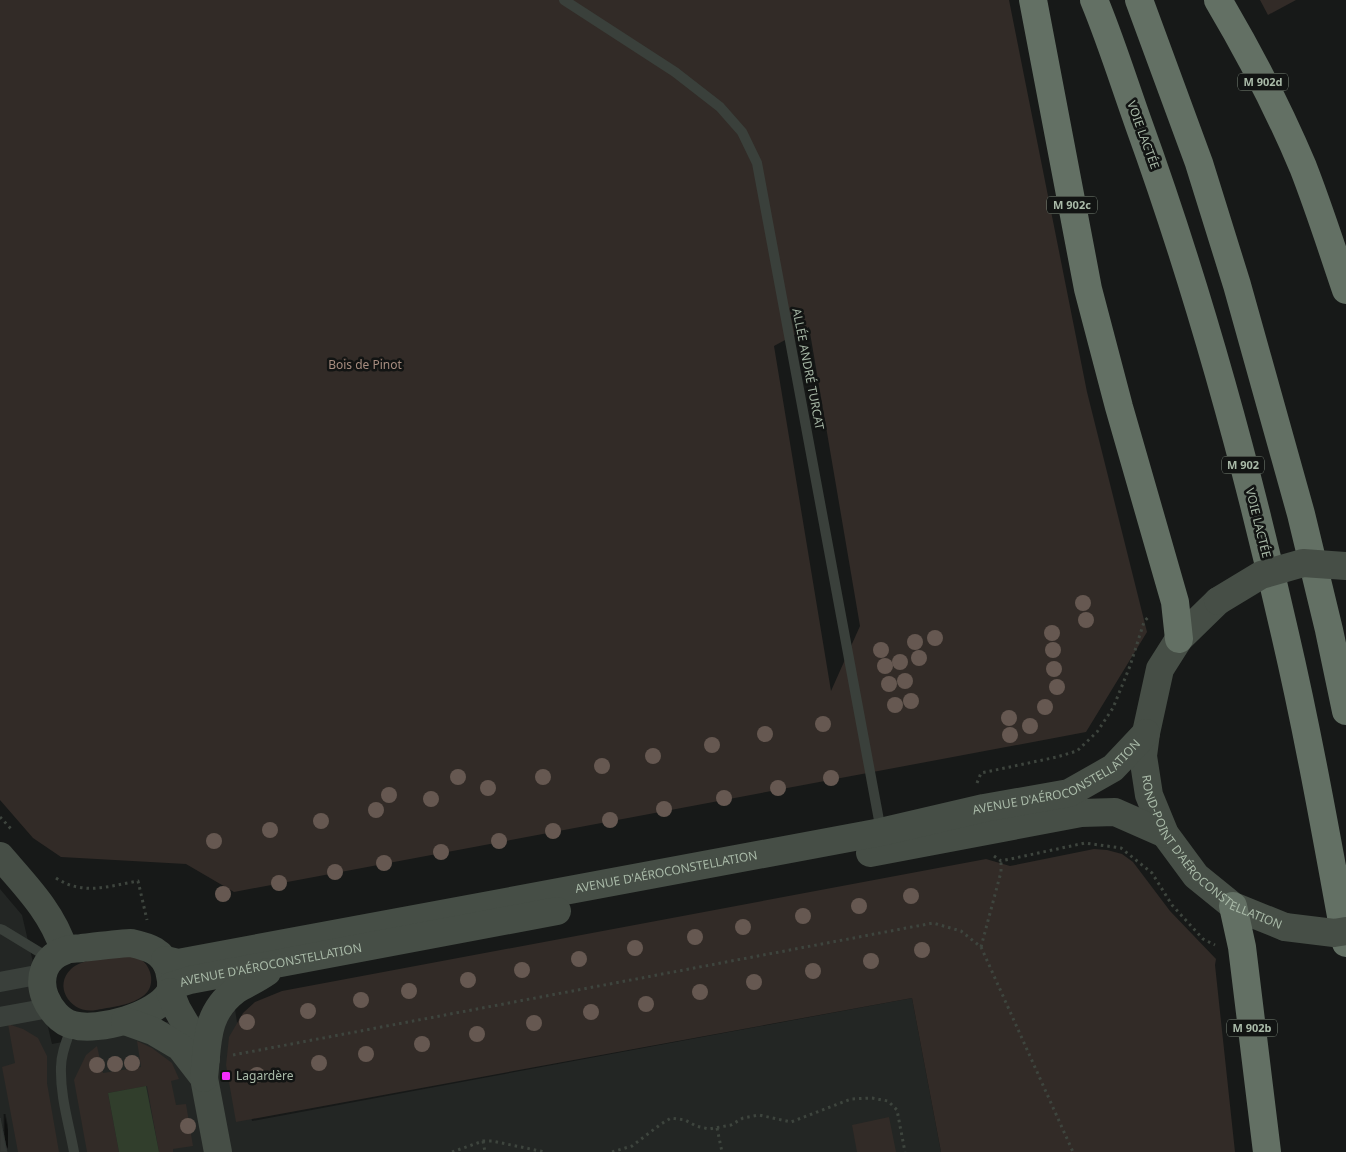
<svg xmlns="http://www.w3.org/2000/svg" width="1346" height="1152" font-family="'Noto Sans',sans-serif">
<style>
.built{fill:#232624}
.green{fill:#322b27;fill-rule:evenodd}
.water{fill:#313e2c}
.building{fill:#343835;stroke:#313532;filter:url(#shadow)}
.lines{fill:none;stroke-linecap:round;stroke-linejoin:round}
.path{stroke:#3e453e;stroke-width:3;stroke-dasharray:2.5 4;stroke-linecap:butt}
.lane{stroke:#3a403b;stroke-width:10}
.street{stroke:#3a403b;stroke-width:20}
.secondary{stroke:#464e46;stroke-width:28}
.highway{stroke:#637064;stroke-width:28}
.secondary-bridge{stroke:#464e46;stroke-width:28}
.tree{fill:#665851}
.poi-dot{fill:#f22dfb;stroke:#121413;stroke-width:2}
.labels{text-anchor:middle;stroke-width:5;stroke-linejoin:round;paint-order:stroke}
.shield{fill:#121413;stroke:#7c887b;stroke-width:1}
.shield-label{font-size:11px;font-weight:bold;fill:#a9baa8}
.street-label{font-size:12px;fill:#a9baa8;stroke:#121413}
.park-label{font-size:12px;fill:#a68c7f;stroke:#121413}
.poi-label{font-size:12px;fill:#a9baa8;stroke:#121413;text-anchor:start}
</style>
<defs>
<filter id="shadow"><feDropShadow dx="4.5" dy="-4.5" stdDeviation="0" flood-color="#0009"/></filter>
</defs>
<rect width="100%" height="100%" fill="#171918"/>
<path class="built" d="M0,889l22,26 30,129 183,-35 17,112 660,-123 29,154h-941z"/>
<g class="green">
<path d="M0,0h1009l78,392 60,240 -61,100 -852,160 -48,-28 -125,-7 -28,-19 -33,-38zM809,327l51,299 -29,65 -57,-345z"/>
<path d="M1260,0h36l-28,15z"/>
<path d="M1094,849l13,1 15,4 11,8 37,49 46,48 -1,6 20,187h-294l-29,-154 -676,124 -10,-57 3,-28 14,-24 12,-11 27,-11 704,-132 24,7z"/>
<path d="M127,955c11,2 19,5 23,17 9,31 -33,34 -54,38 -24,5 -44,-23 -25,-41 12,-11 40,-12 56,-14z"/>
<path d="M8,1024l15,5 15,9 9,18v27l12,69h-41l-16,-85 13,-4z"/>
<path d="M137,1041l15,7 20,15 7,16 -8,2 5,24 10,-1 7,42 -20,3v3h-14l-12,-66 -39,7 11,59h-32l-13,-72 12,-25 11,-9 6,27 38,-6z"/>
<path d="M889,1117l7,35h-39l-5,-27z"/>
</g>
<path class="water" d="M146,1086l13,66h-40l-11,-59z"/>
<path class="building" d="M0,1118l7,34h-7z"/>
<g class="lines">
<g class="path">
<path d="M977,783l4,-10 76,-16 20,-6 20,-19 16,-24 17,-42 14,-44 6,-7"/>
<path d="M0,817l13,14"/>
<path d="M994,856l7,5 84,-18 36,5 31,25 20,32 31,34 12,6"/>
<path d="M56,878c27,18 53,8 82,3l9,39"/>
<path d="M981,947l20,-75v-11"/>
<path d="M233,1055l700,-132 28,8 20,16 92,205"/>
<path d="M717,1128l5,24"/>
<path d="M483,1141l2,11"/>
<path d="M452,1152l31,-11h9l53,11"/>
<path d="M612,1152l20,-6 29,-22 10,-6 14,2 11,6 13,3 22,-4 12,-7 16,-3 32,7 60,-23 21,-1 16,3 9,9 8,42"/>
</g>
<g class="lane">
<path d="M564,0l111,72 45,35 22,25 15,31 124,668"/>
<path d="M0,929l3,1 46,28"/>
<path d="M72,1026c-5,14 -11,27 -11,41 -1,29 8,57 13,85"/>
</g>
<g class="street">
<path d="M0,982l42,-8"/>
<path d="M0,1017l49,-9"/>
</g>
<g class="secondary">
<path id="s1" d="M1218,601l-39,38 -19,30 -14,64 -3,23 6,39 16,39 31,42 37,30 52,21"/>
<path d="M870,853l211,-40 34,-1 50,22"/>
<path d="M0,856c25,29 53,57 64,94"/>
<path d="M131,943c18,4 32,8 38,27 1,6 4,16 1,22 -13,24 -72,40 -97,33 -13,-3 -23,-16 -28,-28 -7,-19 -1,-39 19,-46 5,-3 13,-2 18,-3 17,-2 33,-4 49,-5z"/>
<path id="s2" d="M165,960l13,3 703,-131 103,-24 85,-15 44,-25 33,-35"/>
<path id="s3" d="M171,986l19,-6 367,-69"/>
<path d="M170,992l7,17 29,50"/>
<path d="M125,1021l28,10 27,16 24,31 14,74"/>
<path d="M204,1078c4,-34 0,-64 32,-88 10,-6 21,-11 31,-18"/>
</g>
<g class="highway">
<path d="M1033,0l55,289 31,118 56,195 4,37"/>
<path d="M1094,0c17,41 30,83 45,125 60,166 107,337 146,509 24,103 42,206 61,309"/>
<path d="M1139,0l60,163 38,122 64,229 28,116 17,81"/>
<path d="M1218,0c32,54 61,110 85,167 16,41 29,82 43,123"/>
<path d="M1233,906l9,41 25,205"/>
</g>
<g class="secondary-bridge">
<path d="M1218,601l43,-26 42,-12 43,3"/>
<path d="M1285,927l49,6 12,-2"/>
</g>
</g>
<g class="tree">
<circle cx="1083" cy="603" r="8"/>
<circle cx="1086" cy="620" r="8"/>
<circle cx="1052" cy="633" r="8"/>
<circle cx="935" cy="638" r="8"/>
<circle cx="915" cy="642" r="8"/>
<circle cx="881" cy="650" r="8"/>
<circle cx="1053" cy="650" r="8"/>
<circle cx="919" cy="658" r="8"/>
<circle cx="900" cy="662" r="8"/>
<circle cx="885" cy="666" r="8"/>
<circle cx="1054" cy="669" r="8"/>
<circle cx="905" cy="681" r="8"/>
<circle cx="889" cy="684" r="8"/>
<circle cx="1057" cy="687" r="8"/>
<circle cx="911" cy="701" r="8"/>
<circle cx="895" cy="705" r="8"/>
<circle cx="1045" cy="707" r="8"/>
<circle cx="1009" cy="718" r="8"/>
<circle cx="823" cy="724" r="8"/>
<circle cx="1030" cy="726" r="8"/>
<circle cx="765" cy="734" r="8"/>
<circle cx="1010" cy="735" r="8"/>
<circle cx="712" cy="745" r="8"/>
<circle cx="653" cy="756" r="8"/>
<circle cx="602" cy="766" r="8"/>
<circle cx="458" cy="777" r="8"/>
<circle cx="543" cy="777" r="8"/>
<circle cx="831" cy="778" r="8"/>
<circle cx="488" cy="788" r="8"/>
<circle cx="778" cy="788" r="8"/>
<circle cx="389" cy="795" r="8"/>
<circle cx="724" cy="798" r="8"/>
<circle cx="431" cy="799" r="8"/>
<circle cx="664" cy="809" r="8"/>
<circle cx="376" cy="810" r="8"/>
<circle cx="610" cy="820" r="8"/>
<circle cx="321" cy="821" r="8"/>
<circle cx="270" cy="830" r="8"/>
<circle cx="553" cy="831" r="8"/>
<circle cx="214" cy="841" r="8"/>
<circle cx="499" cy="841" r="8"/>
<circle cx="441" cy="852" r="8"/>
<circle cx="384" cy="863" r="8"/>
<circle cx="335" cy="872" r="8"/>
<circle cx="279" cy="883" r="8"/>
<circle cx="223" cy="894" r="8"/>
<circle cx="911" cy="896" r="8"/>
<circle cx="859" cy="906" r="8"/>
<circle cx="803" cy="916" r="8"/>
<circle cx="743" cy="927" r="8"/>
<circle cx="695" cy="937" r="8"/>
<circle cx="635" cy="948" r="8"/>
<circle cx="922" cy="950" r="8"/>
<circle cx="579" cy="959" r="8"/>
<circle cx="871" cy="961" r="8"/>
<circle cx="522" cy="970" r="8"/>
<circle cx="813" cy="971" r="8"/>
<circle cx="468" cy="980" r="8"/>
<circle cx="754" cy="982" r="8"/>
<circle cx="409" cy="991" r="8"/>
<circle cx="700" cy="992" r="8"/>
<circle cx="361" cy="1000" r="8"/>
<circle cx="646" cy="1004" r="8"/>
<circle cx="308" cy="1011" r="8"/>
<circle cx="591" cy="1012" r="8"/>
<circle cx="247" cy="1022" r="8"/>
<circle cx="534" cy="1023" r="8"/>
<circle cx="477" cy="1034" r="8"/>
<circle cx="422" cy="1044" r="8"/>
<circle cx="366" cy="1054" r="8"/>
<circle cx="132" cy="1063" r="8"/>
<circle cx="319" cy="1063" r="8"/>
<circle cx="115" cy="1064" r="8"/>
<circle cx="97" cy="1065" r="8"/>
<circle cx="257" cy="1075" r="8"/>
<circle cx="188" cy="1126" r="8"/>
</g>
<rect class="poi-dot" x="221" y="1071" width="10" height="10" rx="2.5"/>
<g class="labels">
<g class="shield">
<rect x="1238" y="73.5" width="50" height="17" rx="4"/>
<rect x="1047" y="196.5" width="50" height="17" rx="4"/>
<rect x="1222" y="456.5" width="42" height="17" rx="4"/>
<rect x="1227" y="1019.5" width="50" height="17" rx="4"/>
</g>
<g class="shield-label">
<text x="1263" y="86">M 902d</text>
<text x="1072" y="209">M 902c</text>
<text x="1243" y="469">M 902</text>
<text x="1252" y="1032">M 902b</text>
</g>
<g class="street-label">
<text transform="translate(1143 135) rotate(70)" y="4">VOIE LACTÉE</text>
<text transform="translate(808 369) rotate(79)" y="4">ALLÉE ANDRÉ TURCAT</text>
<text transform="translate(1258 523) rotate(76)" y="4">VOIE LACTÉE</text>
<text dy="4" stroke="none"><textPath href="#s2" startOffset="915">AVENUE D'AÉROCONSTELLATION</textPath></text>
<text dy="4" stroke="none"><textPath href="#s1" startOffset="305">ROND-POINT D'AÉROCONSTELLATION</textPath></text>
<text dy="4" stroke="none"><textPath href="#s2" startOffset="510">AVENUE D'AÉROCONSTELLATION</textPath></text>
<text dy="4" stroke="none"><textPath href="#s3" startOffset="102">AVENUE D'AÉROCONSTELLATION</textPath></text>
</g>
<g class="park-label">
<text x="365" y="369">Bois de Pinot</text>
</g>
<g class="poi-label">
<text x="236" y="1080">Lagardère</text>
</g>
</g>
</svg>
